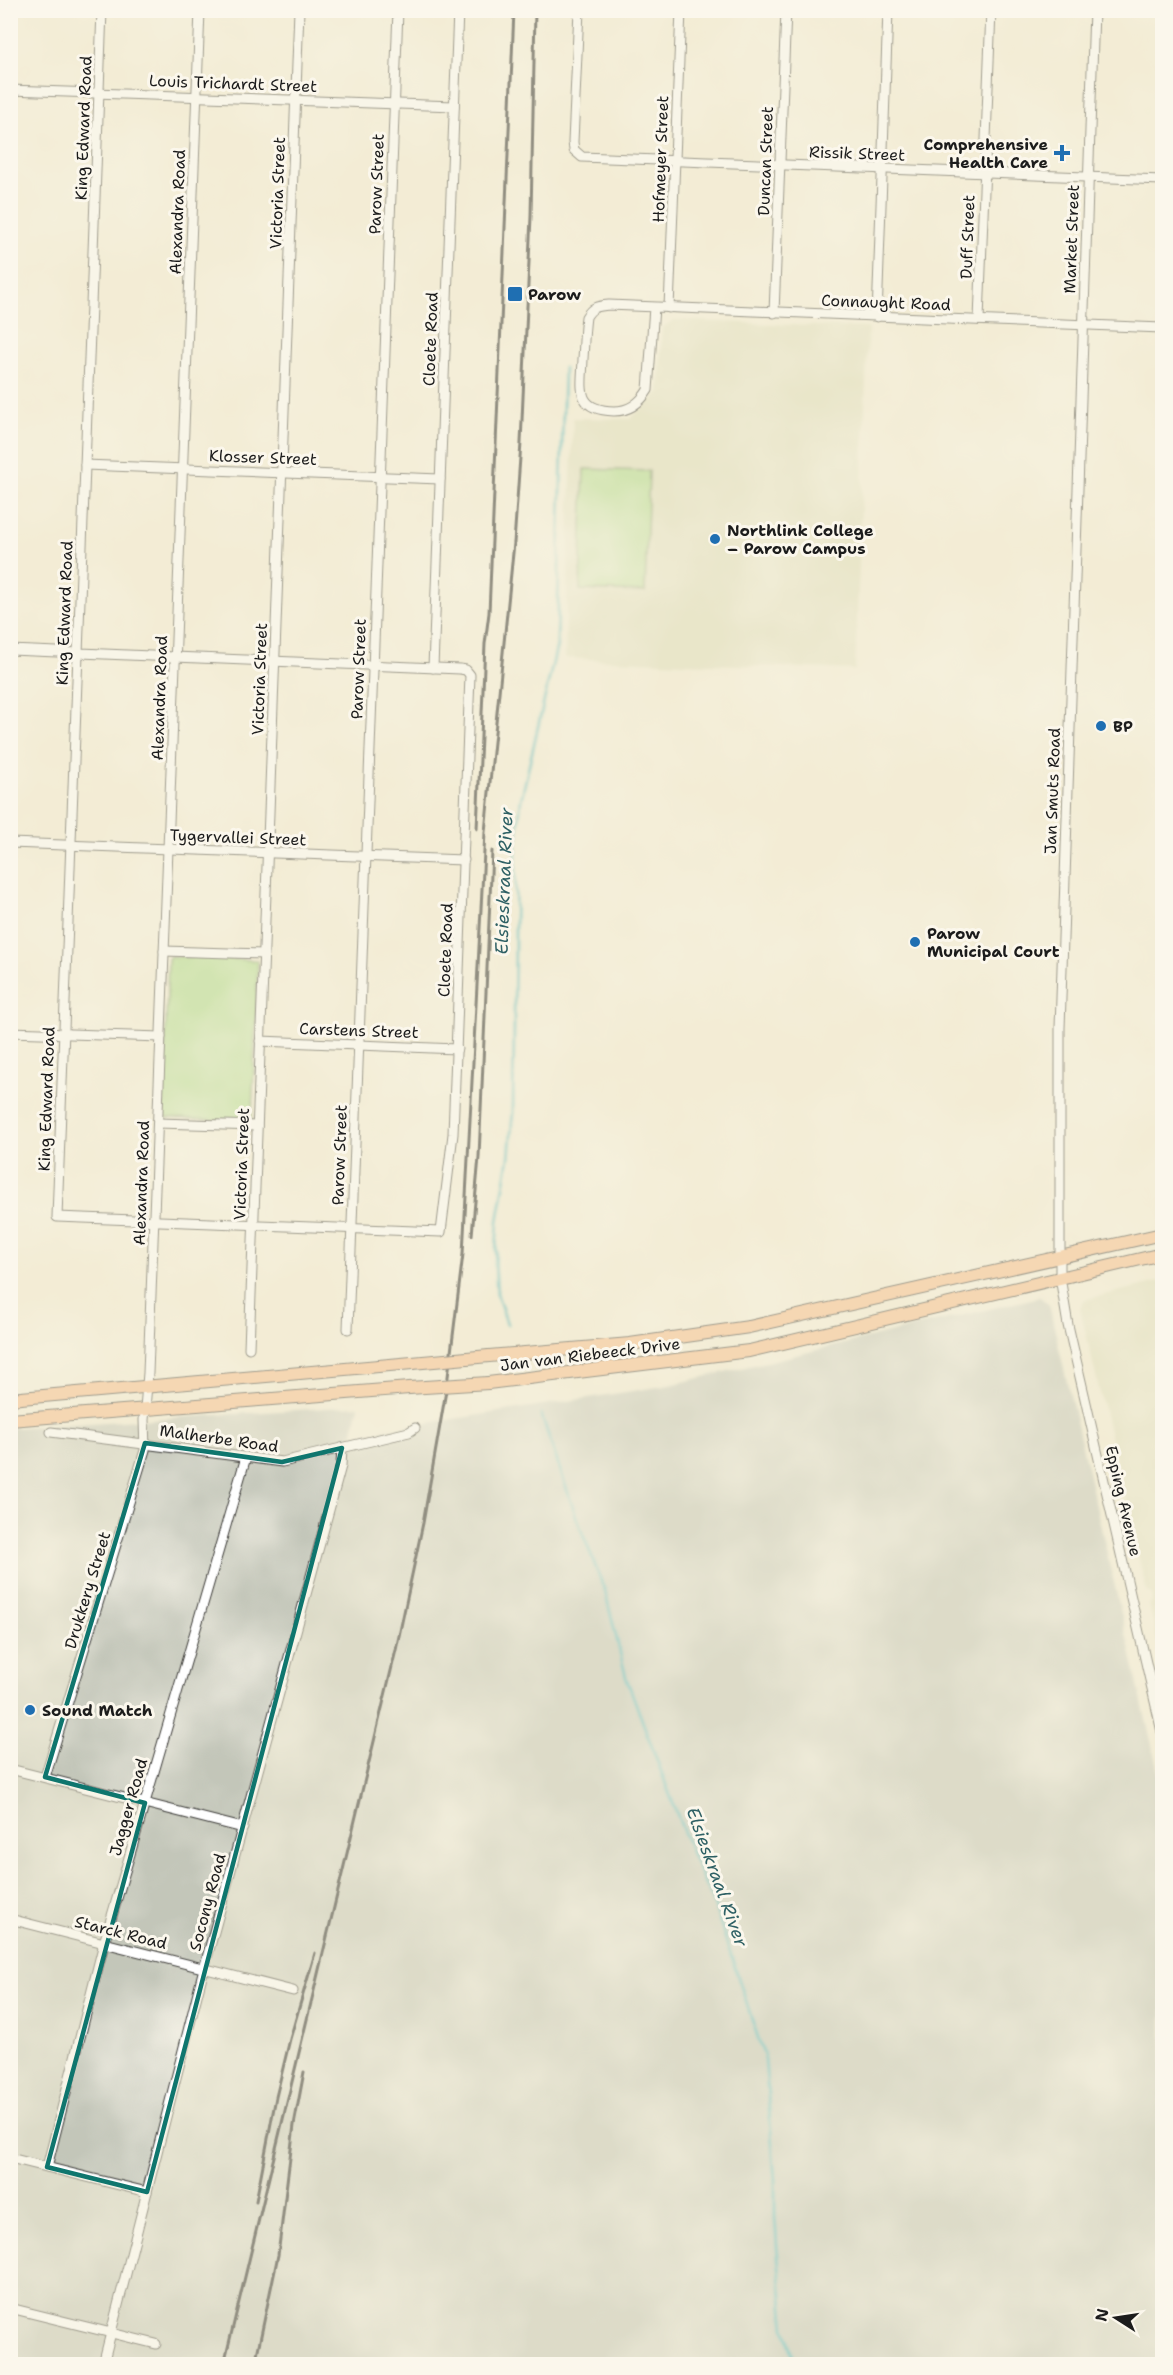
<svg xmlns="http://www.w3.org/2000/svg" width="1173" height="2375" font-family="'Shantell Sans',sans-serif">
<style>
.built{fill:#deddbb}
.industrial{fill:#c3c6b9}
.green{fill:#acda87;stroke:#647b52;stroke-width:1.5}
.lines{fill:none;stroke-linecap:round;stroke-linejoin:round}
.stream{stroke:#44b4bc;stroke-width:3}
.minor-casing{stroke:#3c3b38;stroke-width:11}
.major-casing{stroke:#3c3b38;stroke-width:14}
.minor{stroke:#fff;stroke-width:9}
.major{stroke:#f9bc8a;stroke-width:12}
.rail{stroke:#1c1c1c;stroke-width:3}
.major-bridge-casing{stroke:#3c3b38;stroke-width:14;stroke-linecap:butt}
.major-bridge{stroke:#f9bc8a;stroke-width:12}
.marked{fill:none;stroke:#0f766e;stroke-width:4.5;stroke-linejoin:round}
.poi-dot{fill:#1f6fb2;stroke:#fbf7ec;stroke-width:2}
.labels{text-anchor:middle;stroke-width:6;stroke-linejoin:round;paint-order:stroke}
.street-label{font-size:16px;fill:#1c1c1c;stroke:#fbf7ec}
.poi-label{font-size:16px;font-weight:bold;fill:#1c1c1c;stroke:#fbf7ec;text-anchor:start}
.water-label{font-size:18px;font-style:italic;fill:#2e6064;stroke:#fbf7ec}
</style>
<rect width="100%" height="100%" fill="#fbf7ec"/>
<filter id="ink" filterUnits="userSpaceOnUse"><feTurbulence type="fractalNoise" baseFrequency=".0167" numOctaves="2"/><feDisplacementMap in="SourceGraphic" scale="12" xChannelSelector="R" yChannelSelector="G"/><feConvolveMatrix kernelMatrix="1 2 1 2 8 2 1 2 1" color-interpolation-filters="sRGB"/></filter>
<filter id="wash" filterUnits="userSpaceOnUse"><feTurbulence type="fractalNoise" baseFrequency=".008" numOctaves="4" result="noise"/><feDisplacementMap in="SourceGraphic" scale="24" xChannelSelector="R" yChannelSelector="G"/><feGaussianBlur stdDeviation="1.35" result="paint"/><feColorMatrix in="noise" values="0 0 0 0 0 0 0 0 0 0 0 0 0 0 0 0 0 1.4 0 .05"/><feComposite in="paint" operator="in"/></filter>
<g filter="url(#wash)">
<rect width="100%" height="100%" fill="#f3ecd5"/>
<g class="built">
<path d="M674,320l194,8 -13,342 -290,-12 8,-240 57,1 29,-27 3,-64z"/>
<path d="M1162,1281v383l-13,-60 3,-3 -1,-8h-4l-67,-285 4,-8z"/>
</g>
<path class="industrial" d="M1040,1297l9,8 113,483v576h-1151v-936l348,-22 -7,29 318,-50z"/>
<g class="green">
<path d="M584,469l65,2 -4,121 -65,-2z"/>
<path d="M170,956l85,4 3,2 -6,156 -3,3 -84,-3 -2,-2 5,-157z"/>
</g>
<g class="lines">
<g class="stream">
<path d="M507,1324l-10,-30 -2,-31 3,-42 11,-63 4,-46 3,-265 5,-47 36,-155 7,-277"/>
<path d="M541,1414l35,102 29,75 21,86 67,180 21,47 51,155 10,122v36l2,29 8,81 10,37"/>
</g>
</g>
</g>
<g filter="url(#ink)">
<g class="lines">
<g class="minor-casing">
<g id="minor">
<path d="M579,10l-6,132 1,8 8,7 580,23"/>
<path d="M1094,10l-34,1018v249l8,48 94,407"/>
<path d="M10,90l444,16"/>
<path d="M654,307l-6,83c-8,13 -18,21 -34,21 -39,-1 -32,-22 -31,-52 1,-14 1,-28 3,-42 6,-10 11,-11 23,-12l553,23"/>
<path d="M669,308l12,-298"/>
<path d="M774,313l12,-303"/>
<path d="M877,317l11,-307"/>
<path d="M979,320l12,-310"/>
<path d="M85,465l355,14"/>
<path d="M10,650c150,7 300,13 450,19l6,1 4,5 -17,459 -12,98 -384,-15 45,-1207"/>
<path d="M433,668l25,-658"/>
<path d="M10,843l454,17"/>
<path d="M164,951l100,3"/>
<path d="M10,1032l151,5"/>
<path d="M260,1041l197,8"/>
<path d="M158,1123l99,3"/>
<path d="M348,1329l50,-1319"/>
<path d="M249,1348l50,-1338"/>
<path d="M51,1432l231,30 127,-30 6,-4"/>
<path d="M10,1769l233,59"/>
<path d="M45,1777l100,-327 -1,-30 4,-47 52,-1363"/>
<path d="M10,1919l283,72"/>
<path d="M10,2158l137,34"/>
<path d="M47,2167l57,-224 142,-486"/>
<path d="M10,2308l146,36"/>
<path d="M103,2364l99,-388 139,-510 1,-18"/>
</g>
</g>
<g class="major-casing">
<g id="major">
<path d="M489,1356l141,-12 119,-17 413,-93"/>
<path d="M488,1383l261,-32 413,-97"/>
<path d="M10,1399l402,-36"/>
<path d="M10,1420l399,-32"/>
</g>
</g>
<use href="#minor" class="minor"/>
<use href="#major" class="major"/>
<g class="rail">
<path d="M477,829l8,-185 4,-31 25,-603"/>
<path d="M472,1235l7,-78 13,-306"/>
<path d="M256,2201l20,-104 14,-58 25,-86"/>
<path d="M224,2364l172,-714 27,-127 24,-138 16,-131 22,-422 29,-289 7,-100 10,-227 4,-206"/>
<path d="M255,2364l23,-109 16,-130 10,-53"/>
</g>
<g class="major-bridge-casing">
<g id="major-bridge">
<path d="M412,1363l77,-7"/>
<path d="M409,1388l79,-5"/>
</g>
</g>
<use href="#major-bridge" class="major-bridge"/>
</g>
</g>
<path d="M0 0H1173V2375H0ZM145,1443l137,19 60,-14 -195,744 -100,-25 98,-364 -100,-26z" fill="#f3ecd5" fill-opacity=".55" fill-rule="evenodd"/>
<path class="marked" d="M145,1443l137,19 60,-14 -195,744 -100,-25 98,-364 -100,-26z"/>
<g class="poi-dot">
<path d="M1059 144h6v6h6v6h-6v6h-6v-6h-6v-6h6z"/>
<rect x="507" y="286" width="16" height="16" rx="3"/>
<circle cx="715" cy="539" r="6"/>
<circle cx="1101" cy="726" r="6"/>
<circle cx="915" cy="942" r="6"/>
<circle cx="30" cy="1710" r="6"/>
</g>
<g class="labels">
<g class="street-label">
<text transform="translate(233 83) rotate(2)" y="6">Louis Trichardt Street</text>
<text transform="translate(83 128) rotate(-88)" y="6">King Edward Road</text>
<text transform="translate(857 153) rotate(2)" y="6">Rissik Street</text>
<text transform="translate(660 159) rotate(-88)" y="6">Hofmeyer Street</text>
<text transform="translate(765 161) rotate(-88)" y="6">Duncan Street</text>
<text transform="translate(376 184) rotate(-88)" y="6">Parow Street</text>
<text transform="translate(277 193) rotate(-88)" y="6">Victoria Street</text>
<text transform="translate(177 212) rotate(-88)" y="6">Alexandra Road</text>
<text transform="translate(967 237) rotate(-88)" y="6">Duff Street</text>
<text transform="translate(1071 239) rotate(-88)" y="6">Market Street</text>
<text transform="translate(886 302) rotate(2)" y="6">Connaught Road</text>
<text transform="translate(430 339) rotate(-88)" y="6">Cloete Road</text>
<text transform="translate(263 457) rotate(2)" y="6">Klosser Street</text>
<text transform="translate(64 613) rotate(-88)" y="6">King Edward Road</text>
<text transform="translate(358 669) rotate(-88)" y="6">Parow Street</text>
<text transform="translate(259 679) rotate(-88)" y="6">Victoria Street</text>
<text transform="translate(159 698) rotate(-88)" y="6">Alexandra Road</text>
<text transform="translate(1052 791) rotate(-88)" y="6">Jan Smuts Road</text>
<text transform="translate(238 837) rotate(2)" y="6">Tygervallei Street</text>
<text transform="translate(445 950) rotate(-88)" y="6">Cloete Road</text>
<text transform="translate(359 1030) rotate(2)" y="6">Carstens Street</text>
<text transform="translate(46 1099) rotate(-88)" y="6">King Edward Road</text>
<text transform="translate(339 1155) rotate(-88)" y="6">Parow Street</text>
<text transform="translate(241 1164) rotate(-88)" y="6">Victoria Street</text>
<text transform="translate(141 1183) rotate(-88)" y="6">Alexandra Road</text>
<text transform="translate(590 1354) rotate(-7)" y="6">Jan van Riebeeck Drive</text>
<text transform="translate(219 1438) rotate(8)" y="6">Malherbe Road</text>
<text transform="translate(1124 1501) rotate(77)" y="6">Epping Avenue</text>
<text transform="translate(87 1590) rotate(-73)" y="6">Drukkery Street</text>
<text transform="translate(128 1807) rotate(-74)" y="6">Jagger Road</text>
<text transform="translate(207 1902) rotate(-75)" y="6">Socony Road</text>
<text transform="translate(121 1932) rotate(14)" y="6">Starck Road</text>
</g>
<g class="poi-label">
<text x="1048" y="150" text-anchor="end">Comprehensive<tspan x="1048" dy="18">Health Care</tspan></text>
<text x="528" y="300">Parow</text>
<text x="727" y="536">Northlink College<tspan x="727" dy="18">– Parow Campus</tspan></text>
<text x="1113" y="732">BP</text>
<text x="927" y="939">Parow<tspan x="927" dy="18">Municipal Court</tspan></text>
<text x="42" y="1716">Sound Match</text>
</g>
<g class="water-label">
<text transform="translate(504 881) rotate(-88)" y="6">Elsieskraal River</text>
<text transform="translate(717 1877) rotate(70)" y="6">Elsieskraal River</text>
</g>
</g>
<rect width="1173" height="2375" fill="none" stroke="#fbf7ec" stroke-width="36"/>
<g transform="translate(1116 2318) rotate(282)" stroke="#fbf7ec" stroke-width="4.5" paint-order="stroke">
<path d="M0-4.5L10 22L0 15L-10 22Z" fill="#1c1c1c"/>
<text y="-9" font-size="16" font-weight="bold" text-anchor="middle" fill="#1c1c1c">N</text>
</g>
</svg>
